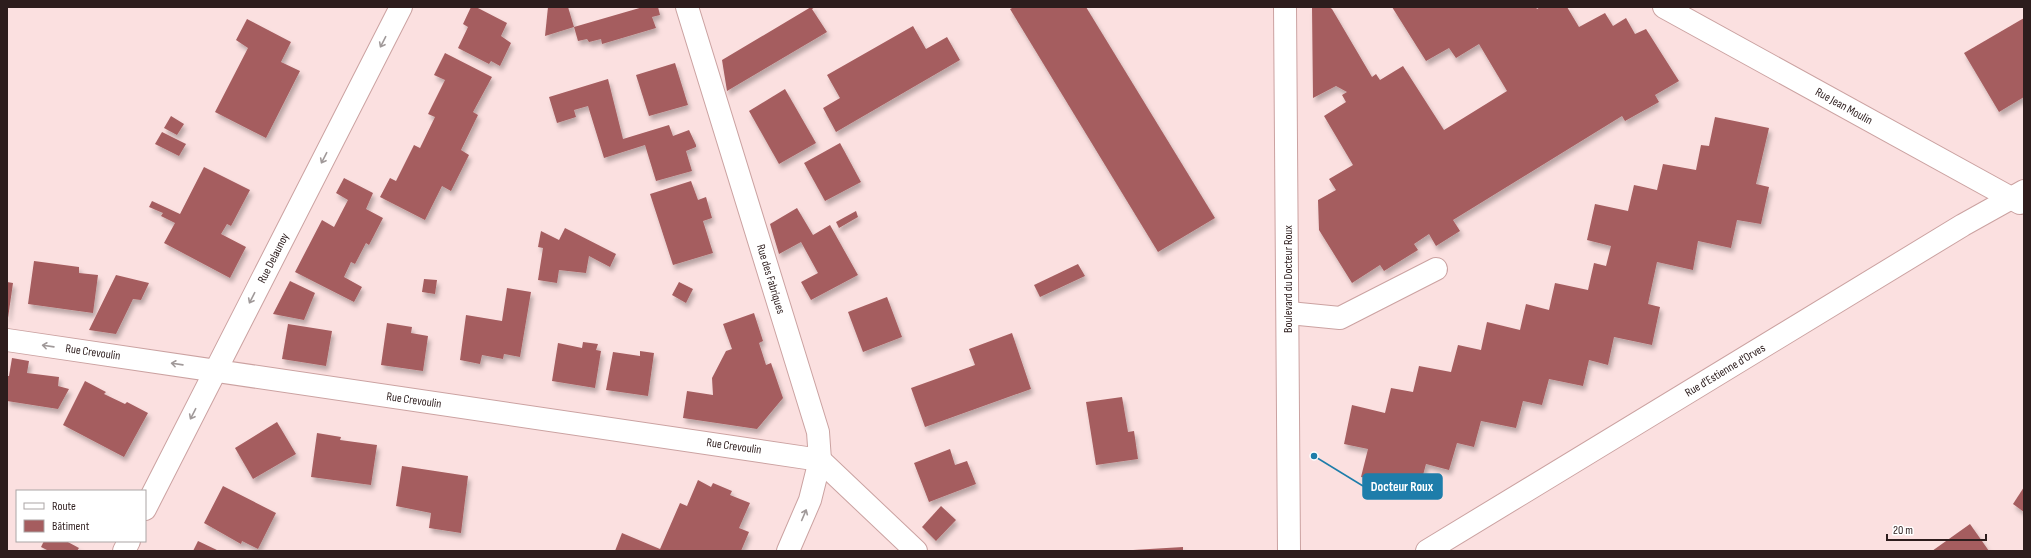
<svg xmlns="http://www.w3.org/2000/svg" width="2031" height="558" font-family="'Sofia Sans Condensed',sans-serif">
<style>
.building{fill:#a55d5f;filter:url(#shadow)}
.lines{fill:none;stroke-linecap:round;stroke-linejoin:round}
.minor-casing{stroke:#cba2a1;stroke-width:24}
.minor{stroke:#fff;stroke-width:22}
.oneway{stroke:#a09999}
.labels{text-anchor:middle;stroke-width:3;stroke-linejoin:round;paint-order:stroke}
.street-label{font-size:12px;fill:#2d1d1d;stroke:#fff}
.leader{fill:none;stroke:#1e7daa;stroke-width:1.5}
.callout-dot{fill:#1e7daa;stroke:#fff;stroke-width:1.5}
.callout{fill:#1e7daa;stroke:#1e7daa;stroke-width:1.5}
.callout-label{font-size:13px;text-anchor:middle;font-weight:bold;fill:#fff}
</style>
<defs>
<filter id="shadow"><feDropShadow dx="2.5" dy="4.5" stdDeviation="2" flood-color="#0004"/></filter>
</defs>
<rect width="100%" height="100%" fill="#fbe0e0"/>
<g class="building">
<path d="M471,7h5l31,16 -6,13 10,7 -11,23 -9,-5 -2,3 -31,-16 10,-21 -5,-3z"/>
<path d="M548,7h20l6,20 -29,9z"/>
<path d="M643,7h15l2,8 -8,2 4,11 -54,16 -1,-5 -12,3 -2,-3 -9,2 -4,-14z"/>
<path d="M811,7h4l-3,2 15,23 -100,59 -5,-31z"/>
<path d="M1014,7h72l129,211 -57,34 -148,-243z"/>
<path d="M1312,7h17l3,2 40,68 4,-3 4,6 23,-14 41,64 63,-39 -28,-47 -23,14 -7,-10 -23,13 -34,-54h144l1,2 3,-2h27l12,20 26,-14 8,13 13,-8 9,16 11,-5 33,52 -24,14 4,7 -34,19 -3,-5 -169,104 7,11 -24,15 -7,-12 -15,10 4,6 -34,21 -4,-6 -28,18 -33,-53 -1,-30 18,-10 -7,-11 24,-14 -29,-49 22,-14 -4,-7 5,-3 -11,-6 -23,12z"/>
<path d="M2024,18v79l-25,15 -35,-59z"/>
<path d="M247,19l44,23 -10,20 19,9 -34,67 -51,-26 33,-64 -12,-8z"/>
<path d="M913,26l13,23 21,-12 13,23 -124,72 -13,-24 17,-10 -13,-23z"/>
<path d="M445,53l47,24 -19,35 5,3 -17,35 8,5 -18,36 -9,-5 -17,34 -45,-23 10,-19 6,3 18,-36 6,3 15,-31 -7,-3 17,-34 -11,-5z"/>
<path d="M675,63l13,42 -39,11 -13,-41z"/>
<path d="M608,79l15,60 46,-14 4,11 16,-6 7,15v2l-10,4 6,20 -36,10 -11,-36 -41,13 -16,-52 -14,4 2,7 -19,6 -8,-26z"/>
<path d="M785,89l31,54 -37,21 -30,-53z"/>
<path d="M171,116l13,8 -7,11 -13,-7z"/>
<path d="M1715,117l54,11 -13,56 13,3 -8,37 -24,-4 -6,28 -33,-7 -5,29 -36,-8 -9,42 12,3 -8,38 -38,-8 -6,28 -19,-5 -6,26 -34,-7 -7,26 -19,-4 -7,27 -35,-7 -7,26 -17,-4 -8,27 -23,-6 -7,26 -58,-13 7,-28 -24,-5 8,-39 33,8 6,-25 22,4 6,-26 32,6 7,-27 23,5 6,-28 33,8 6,-26 23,6 6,-27 33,7 6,-27 12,3 5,-20 -24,-6 8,-36 33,7 6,-26 23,5 6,-26 33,6 5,-25 8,1z"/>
<path d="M162,132l24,12 -7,12 -24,-12z"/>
<path d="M840,143l21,39 -36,19 -21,-38z"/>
<path d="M204,167l46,23 -19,36 -4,-2 -6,10 25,13 -16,31 -66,-35 11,-20 -14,-7 2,-3 -14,-6 3,-6 28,13z"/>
<path d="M344,178l29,15 -7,16 17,9 -14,27 -3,-2 -11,21 -4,-2 -7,15 18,10 -8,15 -59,-30 27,-52 12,7 14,-27 -12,-7z"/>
<path d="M691,181l7,19 8,-3 6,21 -9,3 10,32 -40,12 -23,-71z"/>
<path d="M797,208l16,27 17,-10 28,50 -47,25 -10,-18 17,-9 -17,-31 -22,12 -9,-30z"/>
<path d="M856,211l2,6 -19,11 -3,-6z"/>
<path d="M565,228l51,26 -6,13 -21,-11 -3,17 -27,-3 -2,13 -19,-3 5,-32 -5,-1 3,-16 18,9z"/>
<path d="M34,261l45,6v6l19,2 -5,38 -65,-9z"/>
<path d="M1078,264l7,12 -45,21 -6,-12z"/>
<path d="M116,275l33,8 -8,17 -8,-1 -17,35 -27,-4z"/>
<path d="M424,279l13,1 -2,14 -13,-2z"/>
<path d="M290,281l25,12 -11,27 -31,-6z"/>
<path d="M7,282l6,1 -5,35h-1z"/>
<path d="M679,282l14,7 -7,14 -14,-8z"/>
<path d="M507,288l24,4 -11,65 -16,-3 -1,5 -21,-4 -2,9 -20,-4 6,-45 36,6z"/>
<path d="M887,297l15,40 -39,15 -15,-40z"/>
<path d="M754,313l9,28 -4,2 7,22 5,-2 12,35 -26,31 -74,-11 4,-27 26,4 -1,-17 14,-27 6,-2 -9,-25z"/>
<path d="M387,323l25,4 -1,6 17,3 -5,35 -42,-6z"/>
<path d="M288,324l44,7 -6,35 -44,-7z"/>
<path d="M1012,333l19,56 -106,38 -14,-39 64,-23 -6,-16z"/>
<path d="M583,342l15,2 -2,6 5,1 -6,37 -43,-7 6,-38 24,5z"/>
<path d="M640,351l14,2 -6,43 -42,-6 7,-38 27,4z"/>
<path d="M12,358l17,3 -2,12 32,4 -1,9 11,3 -11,20 -51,-8v-25h2z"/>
<path d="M85,381l21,11 -2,2 21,10 2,-2 21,11 -24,44 -61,-32z"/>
<path d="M1122,397l6,35 6,-1 4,28 -42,6 -10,-63z"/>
<path d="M277,422l19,32 -43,25 -18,-31z"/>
<path d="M317,433l24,4 -1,3 37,5 -6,40 -60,-8z"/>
<path d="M950,449l5,16 12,-4 9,23 -47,18 -15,-39z"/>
<path d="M402,466l66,10 -7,57 -32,-5 2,-15 -35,-7z"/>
<path d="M698,480l13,7 2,-4 19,8 -2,4 20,8 -11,25 10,4 -8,19h-126l7,-18 38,16 20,-46 7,3z"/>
<path d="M223,486l53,27 -18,36 -16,-8 -1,3 -37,-21z"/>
<path d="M2024,487v25l-11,-8z"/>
<path d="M941,506l15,14 -20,21 -14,-14z"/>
<path d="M1970,524l19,27h-57z"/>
<path d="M44,541h22l13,7 -2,3h-28l-8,-4z"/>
<path d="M198,541l21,10h-26z"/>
<path d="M1183,547v4h-50v-1z"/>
</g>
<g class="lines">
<g class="minor-casing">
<g id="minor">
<path d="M687,7l131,425 2,28 -10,40 -22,51"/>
<path d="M1285,7l4,544"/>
<path d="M1664,7l356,196"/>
<path d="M1289,313l51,5 96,-49"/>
<path d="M7,340l813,120"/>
<path d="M820,460l96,91"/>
<path d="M145,509l256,-502"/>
<path d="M124,551l5,-10"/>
<path d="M1427,551l536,-326 61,-34"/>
</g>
</g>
<use href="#minor" class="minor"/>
</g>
<defs><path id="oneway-shaft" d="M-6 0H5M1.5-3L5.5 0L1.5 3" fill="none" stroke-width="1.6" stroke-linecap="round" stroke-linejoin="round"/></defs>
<g class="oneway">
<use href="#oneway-shaft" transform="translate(383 42) rotate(117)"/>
<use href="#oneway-shaft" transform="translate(324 158) rotate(117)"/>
<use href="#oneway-shaft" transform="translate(252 298) rotate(117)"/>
<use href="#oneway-shaft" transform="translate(48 346) rotate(-172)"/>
<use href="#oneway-shaft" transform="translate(177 364) rotate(-172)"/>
<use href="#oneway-shaft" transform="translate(193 414) rotate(117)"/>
<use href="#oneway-shaft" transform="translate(804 515) rotate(-67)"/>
</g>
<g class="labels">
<g class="street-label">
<text transform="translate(1844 106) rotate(29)" y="4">Rue Jean Moulin</text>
<text transform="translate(273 258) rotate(-63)" y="4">Rue Delaunoy</text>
<text transform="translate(771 279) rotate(73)" y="4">Rue des Fabriques</text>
<text transform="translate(1288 279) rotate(-90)" y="4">Boulevard du Docteur Roux</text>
<text transform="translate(93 352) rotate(8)" y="4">Rue Crevoulin</text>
<text transform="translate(1725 370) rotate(-31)" y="4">Rue d'Estienne d'Orves</text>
<text transform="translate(414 400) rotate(8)" y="4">Rue Crevoulin</text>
<text transform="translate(734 446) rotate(8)" y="4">Rue Crevoulin</text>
</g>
</g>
<path class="leader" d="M1314 456L1363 486"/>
<circle class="callout-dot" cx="1314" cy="456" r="4"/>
<rect class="callout" x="1363" y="474" width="79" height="25" rx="4"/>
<g class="callout-label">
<text x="1402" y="491">Docteur Roux</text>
</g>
<rect width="2031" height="558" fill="none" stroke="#2d1d1d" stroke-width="16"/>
<rect x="16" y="490" width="130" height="52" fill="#ffffff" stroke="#aba5a5"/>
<rect x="24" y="503" width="20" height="6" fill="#ffffff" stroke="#aba5a5"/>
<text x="52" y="510" font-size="12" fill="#2d1d1d">Route</text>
<rect x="24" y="520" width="20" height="12" fill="#a55d5f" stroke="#aba5a5"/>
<text x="52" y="530" font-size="12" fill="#2d1d1d">Bâtiment</text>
<path d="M1887 534v6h99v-6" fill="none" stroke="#2d1d1d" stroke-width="2"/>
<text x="1893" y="534" font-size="12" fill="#2d1d1d" stroke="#ffffff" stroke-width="3" paint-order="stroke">20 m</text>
</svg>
